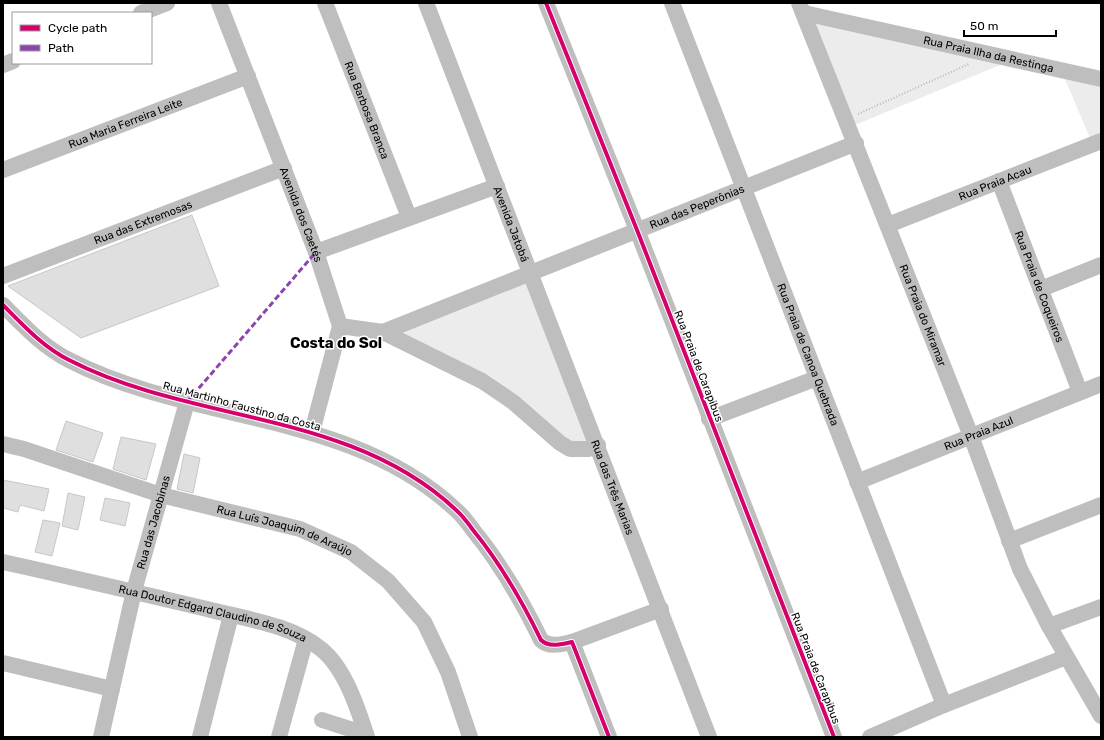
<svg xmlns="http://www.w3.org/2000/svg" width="1104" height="740" font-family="Rubik,sans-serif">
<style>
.green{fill:#ececec}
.building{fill:#dfdfdf;stroke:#c7c7c7}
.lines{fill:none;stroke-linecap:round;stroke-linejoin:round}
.path{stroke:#b9b9b9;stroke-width:2;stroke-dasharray:1 2;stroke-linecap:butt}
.minor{stroke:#bebebe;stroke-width:16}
.quiet{stroke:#8e44ad;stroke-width:3;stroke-dasharray:6 3;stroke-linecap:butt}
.cycleway-casing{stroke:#fff;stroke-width:6}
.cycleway{stroke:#d6006c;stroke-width:4}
.labels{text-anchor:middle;stroke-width:3;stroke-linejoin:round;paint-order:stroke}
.street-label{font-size:11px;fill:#000;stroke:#fff}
.district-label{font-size:15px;font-weight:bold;fill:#000;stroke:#fff}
</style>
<rect width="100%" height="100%" fill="#fff"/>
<g class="green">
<path d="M815,23l190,40 -150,62z"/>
<path d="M1064,77l37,8v49l-11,4z"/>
<path d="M527,283l61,159 -15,2 -173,-112z"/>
</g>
<g class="building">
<path d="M192,215l27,71 -138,52 -73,-52z"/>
<path d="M66,421l37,12 -10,29 -37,-12z"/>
<path d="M121,437l35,7 -10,36 -33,-11z"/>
<path d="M184,454l16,4 -7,35 -16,-4z"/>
<path d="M3,480l46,9 -5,22 -24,-6 -2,7 -15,-4z"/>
<path d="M68,493l17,4 -7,33 -16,-4z"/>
<path d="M105,498l25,5 -5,23 -25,-6z"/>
<path d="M43,520l17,3 -8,33 -17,-4z"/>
</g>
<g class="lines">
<path class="path" d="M858,114l111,-50"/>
<g class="minor">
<path id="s1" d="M219,3l97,249 24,74 -28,106"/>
<path id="s2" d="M325,3l84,214"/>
<path id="s3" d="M426,3l283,734"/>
<path d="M546,3l91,227 197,507"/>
<path id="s4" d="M672,3l272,702"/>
<path id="s5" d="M799,3l172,433 49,133 29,57 52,90"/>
<path d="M141,13l26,-10"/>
<path id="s6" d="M804,13l297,66"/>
<path d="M3,65l10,-4"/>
<path id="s7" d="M3,170l245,-94"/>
<path id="s8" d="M999,181l81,211"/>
<path id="s9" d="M888,225l213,-84"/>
<path d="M316,252l181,-66"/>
<path id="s10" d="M3,276l281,-108"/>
<path d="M1041,289l60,-24"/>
<path d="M3,305c20,20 40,42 66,55 124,64 281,50 387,150 7,6 12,13 17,20 28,34 49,71 68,110 8,8 21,4 31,2l37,95"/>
<path d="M340,326l43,6 99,49 31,21 47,41 10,6h18l10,-4"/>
<path id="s11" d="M383,332l473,-189"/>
<path d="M709,419l108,-41"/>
<path id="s12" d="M3,444l21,5 137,46 139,34 51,23 37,29 36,41 24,50 22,65"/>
<path id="s13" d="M857,482l244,-98"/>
<path d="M1009,541l92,-36"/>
<path id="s14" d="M3,562c68,15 136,31 204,47 38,10 83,15 114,40 24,19 37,60 46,88"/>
<path d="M1049,626l52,-19"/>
<path d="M572,642l89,-33"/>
<path d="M3,663l109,26"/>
<path d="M322,720l44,14"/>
<path id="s15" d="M101,737l33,-146 53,-189"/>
<path d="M200,737l31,-122"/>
<path d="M279,737l27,-98"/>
<path d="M870,737l74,-32 122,-48"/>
</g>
<path class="quiet" d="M187,402l129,-150"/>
<g class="cycleway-casing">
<g id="cycleway">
<path d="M546,3l91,227 197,507"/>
<path d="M3,305c20,20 40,42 66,55 124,64 281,50 387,150 7,6 12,13 17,20 28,34 49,71 68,110 8,8 21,4 31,2l37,95"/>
</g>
</g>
<use href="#cycleway" class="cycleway"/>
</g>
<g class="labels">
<g class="street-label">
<text dy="4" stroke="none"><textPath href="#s6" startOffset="189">Rua Praia Ilha da Restinga</textPath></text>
<text dy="4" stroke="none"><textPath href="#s2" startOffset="115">Rua Barbosa Branca</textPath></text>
<text dy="4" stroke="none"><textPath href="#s7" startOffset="131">Rua Maria Ferreira Leite</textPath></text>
<text dy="4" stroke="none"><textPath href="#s9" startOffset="115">Rua Praia Acau</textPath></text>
<text dy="4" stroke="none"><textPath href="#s11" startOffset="338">Rua das Peperônias</textPath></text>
<text dy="4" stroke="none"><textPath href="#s1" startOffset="227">Avenida dos Caetés</textPath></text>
<text dy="4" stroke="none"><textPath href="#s10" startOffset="150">Rua das Extremosas</textPath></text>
<text dy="4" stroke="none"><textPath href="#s3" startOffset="237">Avenida Jatobá</textPath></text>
<text dy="4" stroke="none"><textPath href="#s8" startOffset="113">Rua Praia de Coqueiros</textPath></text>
<text dy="4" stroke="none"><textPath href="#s5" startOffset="336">Rua Praia do Miramar</textPath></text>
<text dy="4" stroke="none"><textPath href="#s4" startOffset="377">Rua Praia de Canoa Quebrada</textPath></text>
<text transform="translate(699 366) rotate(69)" y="4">Rua Praia de Carapibus</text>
<text transform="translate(242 406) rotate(15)" y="4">Rua Martinho Faustino da Costa</text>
<text dy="4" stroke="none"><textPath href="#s13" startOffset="131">Rua Praia Azul</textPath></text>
<text dy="4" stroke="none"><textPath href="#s3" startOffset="519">Rua das Três Marias</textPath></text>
<text dy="4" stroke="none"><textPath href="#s15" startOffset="221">Rua das Jacobinas</textPath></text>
<text dy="4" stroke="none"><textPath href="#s12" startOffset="295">Rua Luís Joaquim de Araújo</textPath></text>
<text dy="4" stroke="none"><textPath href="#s14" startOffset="216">Rua Doutor Edgard Claudino de Souza</textPath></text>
<text transform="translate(816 668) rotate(69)" y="4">Rua Praia de Carapibus</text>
</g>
<g class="district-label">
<text x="336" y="348">Costa do Sol</text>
</g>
</g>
<rect width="1104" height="740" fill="none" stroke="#000000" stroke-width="8"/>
<rect x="12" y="12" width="140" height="52" fill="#ffffff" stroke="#999999"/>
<rect x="20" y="25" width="20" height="6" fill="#d6006c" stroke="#999999"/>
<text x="48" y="32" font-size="12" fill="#000000">Cycle path</text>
<rect x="20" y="45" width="20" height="6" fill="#8e44ad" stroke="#999999"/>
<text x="48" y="52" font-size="12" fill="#000000">Path</text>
<path d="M964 30v6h92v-6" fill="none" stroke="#000000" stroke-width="2"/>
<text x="970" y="30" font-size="12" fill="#000000" stroke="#ffffff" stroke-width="3" paint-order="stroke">50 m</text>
</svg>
